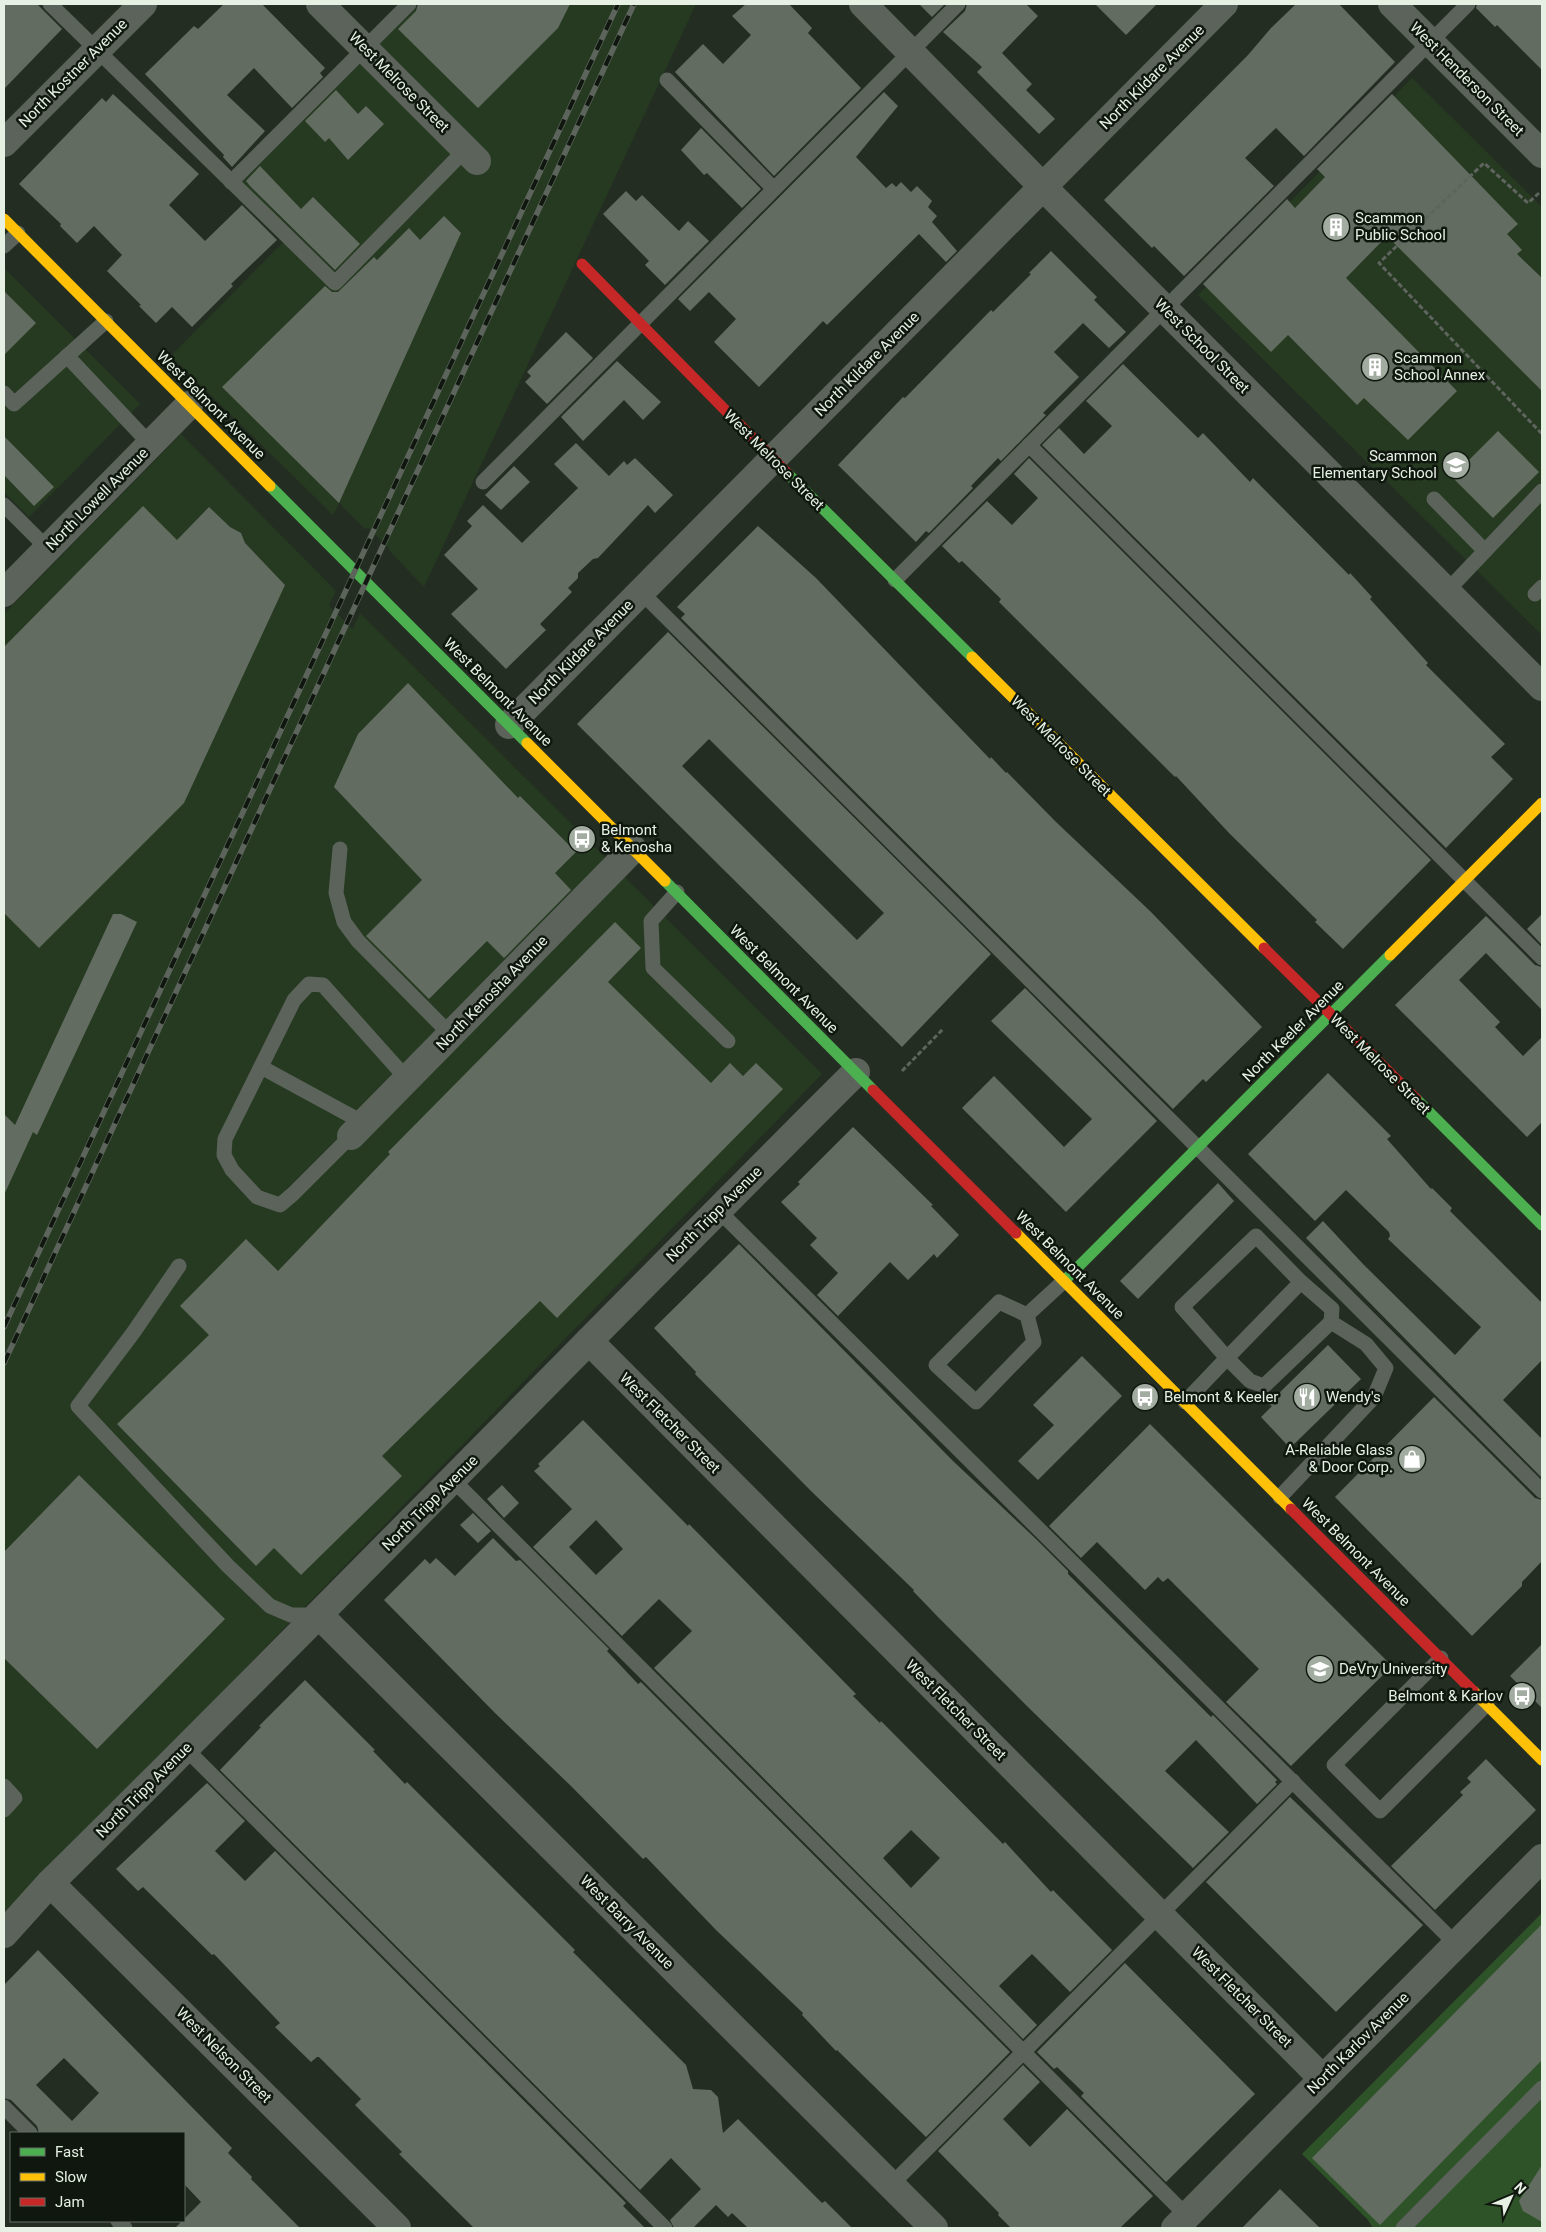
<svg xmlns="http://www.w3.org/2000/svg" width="1546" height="2232" font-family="Roboto,sans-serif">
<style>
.built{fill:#253a21}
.green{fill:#2f5329}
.building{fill:#636c61;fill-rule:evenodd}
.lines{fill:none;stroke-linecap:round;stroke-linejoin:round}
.path{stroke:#5f655e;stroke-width:3;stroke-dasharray:5 2.5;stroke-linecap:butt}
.lane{stroke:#5b635a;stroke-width:15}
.street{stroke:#5b635a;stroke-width:28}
.fast{stroke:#4caf50;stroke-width:11}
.slow{stroke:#ffc107;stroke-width:11}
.jam{stroke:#c62828;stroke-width:11}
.rail-casing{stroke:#5d645c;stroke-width:5.5}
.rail{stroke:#0f170e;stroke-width:4;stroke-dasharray:11;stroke-linecap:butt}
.labels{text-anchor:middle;stroke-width:5;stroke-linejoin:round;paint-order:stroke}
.street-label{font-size:15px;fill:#e6f1e4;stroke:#0f170e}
.poi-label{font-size:15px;fill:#e6f1e4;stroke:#0f170e;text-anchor:start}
</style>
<rect width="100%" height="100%" fill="#242d22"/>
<g class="built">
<path d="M418,4h278l-272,583 -35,-37v-2l-4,-4 -18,-17 -1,3 -27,-27 -6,12 -162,-159 119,-121 -51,-53z"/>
<path d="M1412,78l130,129v428l-344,-340z"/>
<path d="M4,268l136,136 -111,113 -25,-25z"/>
<path d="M181,434l155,157 -7,15 24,23 7,-16 462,461 -818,843v-1303z"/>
</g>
<path class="green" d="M1542,1913v315h-169l-5,-8 -66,-66z"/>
<g class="building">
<path d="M4,4h33l25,25 -58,60z"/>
<path d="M224,4h38l63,64 -5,5 3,4 -31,31 -38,-40 -27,27 38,36 -33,36 -9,-10 1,-2 -79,-81 49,-48 4,3z"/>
<path d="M418,4h152l-12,24 -80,80 -80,-79 18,-18z"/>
<path d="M746,4h43l23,24 -4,5 53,55 -87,88 -99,-104 28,-28 20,20 28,-29 -19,-19z"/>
<path d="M919,4h26l-13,13z"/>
<path d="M967,4h59l12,12 -36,37 30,31 -6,6 29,29 -16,15 -62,-62 5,-5 -39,-35 22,-21z"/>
<path d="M1095,4h62l-31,31z"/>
<path d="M1296,4h43l56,58 -91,94 -28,-28 -31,30 29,28 -90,90 -30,-30 -2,2 -48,-48 144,-145 23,-27z"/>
<path d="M1477,4h65v66l-45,-45 -2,2 -19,-19z"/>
<path d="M336,90l22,24 8,-8 18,18 -36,36 -19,-22 -4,4 -20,-21z"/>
<path d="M884,92l14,14 -42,51 30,31 6,-5 4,4 5,-5 10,10 6,-6 15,15 -4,6 9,9 -5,6 25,29 -11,11 -27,-28 -92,91 -4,-4 -64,66 -45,-45 22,-23 -27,-27 -19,19 -12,-12z"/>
<path d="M113,94l86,80 -30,31 36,36 37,-36 35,35 -46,44 2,2 -41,41 -20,-20 -16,16 -17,-17 2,-1 -34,-34 15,-16 -28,-29 -17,17 -17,-17 1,-2 -42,-40 83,-86 4,4z"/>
<path d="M1392,94l126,130 -11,10 15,16 -5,4 25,24v113l-155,-155 -41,42 111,113 -49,49 -44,-42 -7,7 -69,-70 -17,17 -68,-68 84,-85 8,9 30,-31 -8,-8z"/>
<path d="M701,128l60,61 -19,19 -35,-35 -3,2 -23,-25z"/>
<path d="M260,166l41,43 12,-12 47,47 -25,26 -85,-84 -4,-5z"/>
<path d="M626,191l10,10 6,-6 37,36 9,-10 21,20 -44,44 -20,-20 4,-4 -46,-47z"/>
<path d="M444,216l17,17 -122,270 -117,-116 103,-101 7,6h6l36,-35 3,3 32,-32 11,12z"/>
<path d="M1051,251l46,46 -3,3 32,32 -17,16 -26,-25 -29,29 25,25 -36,36 3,2 -45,46 -3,-3 -27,28 2,2 -44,45 -3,-2 -10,11 -78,-77 65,-68 2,1 86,-88 2,2 38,-38 -2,-1z"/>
<path d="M4,291l32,32 -32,32z"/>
<path d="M566,332l27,26 -46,46 -22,-22 6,-6 -4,-4z"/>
<path d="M617,361l44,41 -18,18 -19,-20 -41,41 -22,-24z"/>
<path d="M1123,364l75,74 5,-5 47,49 3,-4 96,97 1,-2 22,24 -2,2 58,64 -2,2 79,79 -14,13 22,22 -67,69 -404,-403 17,-17 25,26 28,-28 -26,-25z"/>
<path d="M1498,431l41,41 -46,46 -41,-41z"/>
<path d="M4,436l50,51 -20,19 -30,-31z"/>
<path d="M576,443l33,33 15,-15 3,4 8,-7 38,37 -18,18 -7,-8 -50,53 -5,1 -15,14v5l-10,10 4,4 -32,32 6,6 -40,39 -55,-55 27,-25 -34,-34 28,-29 -5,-5 16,-16 39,38 56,-55 -24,-24z"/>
<path d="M1029,458l402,402 -88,89 -28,-27 2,-2 -88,-87 -53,-57 -1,1 -176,-175 2,-3 -39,-38 -3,2 -17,-17 45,-45 25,24 26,-27 -24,-24z"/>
<path d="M514,466l16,16 -29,28 -16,-15z"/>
<path d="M143,506l34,34 32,-33 21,20 11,6 4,10 40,42 -101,218 -145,145 -35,-35v-266z"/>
<path d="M758,526l58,52 174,181 1,-2 15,16 1,-1 48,49 96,91 111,115 -56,55 -3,-3 -30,30 -492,-491 4,-4 -8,-7z"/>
<path d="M668,632l323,322 -89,93 -325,-323zM709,739l175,174 -27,27 -175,-174z"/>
<path d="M408,683l110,115 2,-2 56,56 -21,21 16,17 -67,68 -17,-17 -58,58 -63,-63 56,-56 -88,-93 24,-53z"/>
<path d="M113,914h8l16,8 -100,213 -4,-3 -29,63v-81l11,11z"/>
<path d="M1542,914v31l-15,-16z"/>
<path d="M1486,916l49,49 7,2v43l-56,-57 -27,27 41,42 -5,5 28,29 19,-19v85l-15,15 -132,-132z"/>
<path d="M615,922l26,26 -33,34 103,101 19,-20 13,13 13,-13 27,26 -226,229 -17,-17 -158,155 20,20 -101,99 -27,-27 -18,18 -139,-142 92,-89 -29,-29 66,-67 32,32 112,-117 -2,-2z"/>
<path d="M1025,988l132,133 -91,91 -104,-104 32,-32 70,71 28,-28 -101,-98z"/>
<path d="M1328,1073l63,63 -4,3 44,50 1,-1 20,20 -2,3 92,92v57l-39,40 39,39v39l-236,-240 17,-17 40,43 92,91 26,-28 -93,-88 2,-3 -1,-4 -43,-42 -31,31 -67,-67z"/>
<path d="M853,1127l80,78 -2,1 28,29 -22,23 -3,-4 -26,26 -18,-18 -52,54 -21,-21 21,-22 -28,-28 7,-7 -36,-36 19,-18 -2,-2z"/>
<path d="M1218,1183l16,18 -96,98 -18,-18z"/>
<path d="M739,1244l214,217 83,78 32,32v3l143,143 2,-2 64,65 -2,2 2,2 -20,20 -61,-64 -31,31 64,61 -36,36 -162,-158 -94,-94 -24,-25 1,-1 -102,-98 -117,-118 1,-2 -42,-44z"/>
<path d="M1328,1345l33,34 -71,69 -29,-31 11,-11 -4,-2z"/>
<path d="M1082,1356l40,40 -84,84 -20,-19 36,-36 -21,-20z"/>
<path d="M1434,1397l101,101 7,2v61l-20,21v4l-50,50 -137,-139z"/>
<path d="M583,1420l105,106 1,-2 167,170 -3,2 27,27 1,-2 122,123 2,-2 46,50 2,-2 59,60 -42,42 -38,-38 -33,32 38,39 -14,14 -369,-371 38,-37 -33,-32 -37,37 -89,-89 39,-38 -38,-38 6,-5 -2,-2zM596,1520l27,29 -27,26 -27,-28zM911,1830l29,28 -29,30 -28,-30z"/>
<path d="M1150,1424l242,242 -101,100 -65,-64 33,-33 -91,-91 -5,4 -5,-5 -13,13 -48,-48 -16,16 -32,-32z"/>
<path d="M79,1475l146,144 -128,130 -93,-91v-106z"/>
<path d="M502,1485l17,18 -15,15 -17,-19z"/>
<path d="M473,1513l18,18 -13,12 -18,-18z"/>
<path d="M493,1538l23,23 4,-1 89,89 -2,2 31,33 3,-2 369,370 -84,85 -89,-87 -1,1 -34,-36 1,-2 -87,-83 -70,-73 -3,2 -72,-73 -76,-73 -111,-113 41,-41 5,5 6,-6 19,18z"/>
<path d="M1542,1644v64l-32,-32z"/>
<path d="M305,1680l70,70 -2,1 32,33 2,-2 168,168 -2,2 113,113 7,24 18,1 7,7 5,36 15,-14 84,84 3,-2 27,27h-104l-16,-15 -4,4 -12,-12 -23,23h-19l-4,-8 31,-31 -30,-31 -31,32 -420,-420 41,-43 -2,-1z"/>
<path d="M1486,1759l50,51 -101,100 -44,-44 72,-71 -3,-3 11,-10 -4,-4z"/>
<path d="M207,1783l38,38 -30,30 30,30 30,-30 351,352 -3,3 22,22h-171l-75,-74 3,-2 -47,-47 6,-6 -42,-42h-2l-6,5 -36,-35 5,-4 -66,-69 -2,1 -69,-68 -5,4 -22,-22z"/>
<path d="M1290,1797l133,128 -87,87 -130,-130z"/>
<path d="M1542,1924v136l-162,165 -68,-67z"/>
<path d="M38,1950l194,198 -4,5 24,24 -1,2 49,49h-125l26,-26 -17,-18v-51h-145l-2,-7 -26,-26 -7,-2v-113zM64,2058l35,35 -27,28 -36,-36z"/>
<path d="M1125,1963l130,131 -89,88 -85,-86 3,-3 -27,-26 -3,2 -17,-17z"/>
<path d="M1023,2065l17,17 -37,37 27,28 37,-38 86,87 -33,32h-109l-13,-13 1,-2 -61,-62z"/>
<path d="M1542,2165v57l-19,-11 -4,-10z"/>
<path d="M1280,2189l40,39h-78z"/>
</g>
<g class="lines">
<g class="path">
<path d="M1539,193l-11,10 -44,-40 -105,100 163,171"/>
<path d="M902,1071l41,-42"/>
</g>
<g class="lane">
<path d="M50,4l285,279 131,-134"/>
<path d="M667,80l107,109"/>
<path d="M231,182l178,-178"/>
<path d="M4,246l14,-13"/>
<path d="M67,356l83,88"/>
<path d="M4,393l10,11 92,-83"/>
<path d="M1029,445l513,513"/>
<path d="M483,482l475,-478"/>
<path d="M1434,499l51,52"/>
<path d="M4,505l44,44"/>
<path d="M895,580l573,-576"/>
<path d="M1447,591l95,-100"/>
<path d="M641,592l901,899"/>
<path d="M1535,594l7,-7"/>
<path d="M340,849l-4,44 8,29 14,19 93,94"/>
<path d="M677,892l-26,29 2,47 75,73"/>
<path d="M261,1067l103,56"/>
<path d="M351,1136l-58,58 -13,11 -23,-8 -25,-27 -8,-15 1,-16 69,-139 15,-16 14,1 84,94"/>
<path d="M718,1210l738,734"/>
<path d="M1256,1236l45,46 -74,76 -45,-51z"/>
<path d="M179,1266l-46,67 -55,73 150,160 42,40 21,9h28"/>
<path d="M1301,1282l31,27 -1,13"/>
<path d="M999,1302l28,13 7,27 -58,60 -40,-37z"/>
<path d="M1027,1315l37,-34"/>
<path d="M1185,1402l42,-44 23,23 14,5 67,-64 35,22 20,24 -12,29 -94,100"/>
<path d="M453,1480l734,736"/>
<path d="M1441,1658l-107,107 46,46 107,-107"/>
<path d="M186,1749l479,479"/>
<path d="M4,1786l11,12 -11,12"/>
<path d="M4,2107l26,26"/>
<path d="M891,2185l402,-404"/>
<path d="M118,2221l7,7"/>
<path d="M1403,2228l139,-140"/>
</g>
<g class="street">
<path d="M320,4l157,157"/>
<path d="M863,4l180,183 499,500"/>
<path d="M1392,4l150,150"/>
<path d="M4,143l139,-139"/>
<path d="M4,593l185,-188"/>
<path d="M509,725l715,-721"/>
<path d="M351,1136l282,-287"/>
<path d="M589,1341l734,738"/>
<path d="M319,1615l615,613"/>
<path d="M50,1883l347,345"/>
<path d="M4,1934l46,-51c272,-268 536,-542 806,-811"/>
<path d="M1175,2228l367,-370"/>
</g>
<g class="fast">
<path d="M788,474l184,183"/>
<path d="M270,486l257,257"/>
<path d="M665,881l208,209"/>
<path d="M1416,1099l126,126"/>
<path d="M1064,1281l326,-326"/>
</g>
<g class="slow">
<path d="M4,219l266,267"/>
<path d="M972,657l292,291"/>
<path d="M527,743l138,138"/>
<path d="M1390,955l152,-152"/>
<path d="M1016,1233l275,276"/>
<path d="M1473,1691l69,69"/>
</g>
<g class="jam">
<path d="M582,264l206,210"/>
<path d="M1264,948l152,151"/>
<path d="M873,1090l143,143"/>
<path d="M1291,1509l182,182"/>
</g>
<g class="rail-casing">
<g id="rail">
<path d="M4,1327l614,-1323"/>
<path d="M4,1363l630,-1359"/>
</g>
</g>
<use href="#rail" class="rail"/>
</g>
<defs>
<g id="building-disc" transform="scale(1.4375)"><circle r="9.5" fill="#a2aca0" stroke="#0f170e"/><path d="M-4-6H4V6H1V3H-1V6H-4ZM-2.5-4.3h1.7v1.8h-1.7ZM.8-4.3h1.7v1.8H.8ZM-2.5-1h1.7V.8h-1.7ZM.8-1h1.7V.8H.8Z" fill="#fff"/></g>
<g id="school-disc" transform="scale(1.4375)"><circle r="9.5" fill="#a2aca0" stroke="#0f170e"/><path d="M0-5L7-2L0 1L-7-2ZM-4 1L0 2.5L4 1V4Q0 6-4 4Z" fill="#fff"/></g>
<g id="bus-disc" transform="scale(1.4375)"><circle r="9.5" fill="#a2aca0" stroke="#0f170e"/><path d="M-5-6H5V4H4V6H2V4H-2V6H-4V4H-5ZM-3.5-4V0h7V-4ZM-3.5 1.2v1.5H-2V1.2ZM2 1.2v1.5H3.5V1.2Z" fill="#fff"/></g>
<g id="restaurant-disc" transform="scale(1.4375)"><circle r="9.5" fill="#a2aca0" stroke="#0f170e"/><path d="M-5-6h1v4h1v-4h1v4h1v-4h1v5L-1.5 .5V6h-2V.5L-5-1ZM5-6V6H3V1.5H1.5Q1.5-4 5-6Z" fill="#fff"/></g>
<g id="shop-disc" transform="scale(1.4375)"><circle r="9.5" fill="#a2aca0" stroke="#0f170e"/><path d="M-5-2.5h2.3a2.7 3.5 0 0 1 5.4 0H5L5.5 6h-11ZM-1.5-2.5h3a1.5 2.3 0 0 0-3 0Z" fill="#fff"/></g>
<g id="university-disc" transform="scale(1.4375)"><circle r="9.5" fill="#a2aca0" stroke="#0f170e"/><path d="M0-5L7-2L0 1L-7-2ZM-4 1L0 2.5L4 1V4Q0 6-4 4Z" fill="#fff"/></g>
</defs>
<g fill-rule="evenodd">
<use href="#building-disc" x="1336" y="227"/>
<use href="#building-disc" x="1375" y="367"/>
<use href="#school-disc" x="1456" y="465"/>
<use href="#bus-disc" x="582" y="839"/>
<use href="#bus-disc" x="1145" y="1397"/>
<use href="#restaurant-disc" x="1307" y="1397"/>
<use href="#shop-disc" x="1412" y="1459"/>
<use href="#university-disc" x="1320" y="1669"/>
<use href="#bus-disc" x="1522" y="1696"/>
</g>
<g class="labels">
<g class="street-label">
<text transform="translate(73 73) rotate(-45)" y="5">North Kostner Avenue</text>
<text transform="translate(1152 77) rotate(-45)" y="5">North Kildare Avenue</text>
<text transform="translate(1467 79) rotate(45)" y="5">West Henderson Street</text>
<text transform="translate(399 82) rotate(45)" y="5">West Melrose Street</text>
<text transform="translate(1202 346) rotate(45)" y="5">West School Street</text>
<text transform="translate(867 364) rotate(-45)" y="5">North Kildare Avenue</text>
<text transform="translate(211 405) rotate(45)" y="5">West Belmont Avenue</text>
<text transform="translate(774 460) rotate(45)" y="5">West Melrose Street</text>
<text transform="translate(97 499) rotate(-45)" y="5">North Lowell Avenue</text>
<text transform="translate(581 652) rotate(-45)" y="5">North Kildare Avenue</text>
<text transform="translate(498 692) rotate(45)" y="5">West Belmont Avenue</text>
<text transform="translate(1061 746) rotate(45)" y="5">West Melrose Street</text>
<text transform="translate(784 979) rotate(45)" y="5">West Belmont Avenue</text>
<text transform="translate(492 993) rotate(-46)" y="5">North Kenosha Avenue</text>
<text transform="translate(1293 1031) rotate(-45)" y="5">North Keeler Avenue</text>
<text transform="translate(1380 1064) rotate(45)" y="5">West Melrose Street</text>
<text transform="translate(714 1214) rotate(-45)" y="5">North Tripp Avenue</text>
<text transform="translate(1070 1265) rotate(45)" y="5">West Belmont Avenue</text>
<text transform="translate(670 1423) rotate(45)" y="5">West Fletcher Street</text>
<text transform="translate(430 1503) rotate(-45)" y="5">North Tripp Avenue</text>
<text transform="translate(1356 1552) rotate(45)" y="5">West Belmont Avenue</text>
<text transform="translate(956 1710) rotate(45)" y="5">West Fletcher Street</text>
<text transform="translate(144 1790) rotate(-45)" y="5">North Tripp Avenue</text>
<text transform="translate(627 1922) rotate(45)" y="5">West Barry Avenue</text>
<text transform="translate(1242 1997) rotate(45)" y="5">West Fletcher Street</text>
<text transform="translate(1358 2043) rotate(-45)" y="5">North Karlov Avenue</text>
<text transform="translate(224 2055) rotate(45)" y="5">West Nelson Street</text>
</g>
<g class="poi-label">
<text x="1355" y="223">Scammon<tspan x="1355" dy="17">Public School</tspan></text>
<text x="1394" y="363">Scammon<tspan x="1394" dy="17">School Annex</tspan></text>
<text x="1437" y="461" text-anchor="end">Scammon<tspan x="1437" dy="17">Elementary School</tspan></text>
<text x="601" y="835">Belmont<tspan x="601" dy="17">&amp; Kenosha</tspan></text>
<text x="1164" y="1402">Belmont &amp; Keeler</text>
<text x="1326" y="1402">Wendy's</text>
<text x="1393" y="1455" text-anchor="end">A-Reliable Glass<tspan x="1393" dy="17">&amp; Door Corp.</tspan></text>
<text x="1339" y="1674">DeVry University</text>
<text x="1503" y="1701" text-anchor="end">Belmont &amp; Karlov</text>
</g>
</g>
<rect width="1546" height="2232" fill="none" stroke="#e6f1e4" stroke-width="10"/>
<rect x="10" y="2132" width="175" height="90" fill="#0f170e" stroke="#656e64"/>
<rect x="20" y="2148" width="25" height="8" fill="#4caf50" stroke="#656e64"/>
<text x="55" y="2157" font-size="15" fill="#e6f1e4">Fast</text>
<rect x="20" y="2173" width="25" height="8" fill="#ffc107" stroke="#656e64"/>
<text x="55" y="2182" font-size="15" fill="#e6f1e4">Slow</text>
<rect x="20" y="2198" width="25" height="8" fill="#c62828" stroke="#656e64"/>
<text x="55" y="2207" font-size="15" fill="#e6f1e4">Jam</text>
<g transform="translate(1511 2197) rotate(46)" stroke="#0f170e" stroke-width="4" paint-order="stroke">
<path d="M0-4L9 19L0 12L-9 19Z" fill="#e6f1e4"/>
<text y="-8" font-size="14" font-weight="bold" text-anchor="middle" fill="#e6f1e4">N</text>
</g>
</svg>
